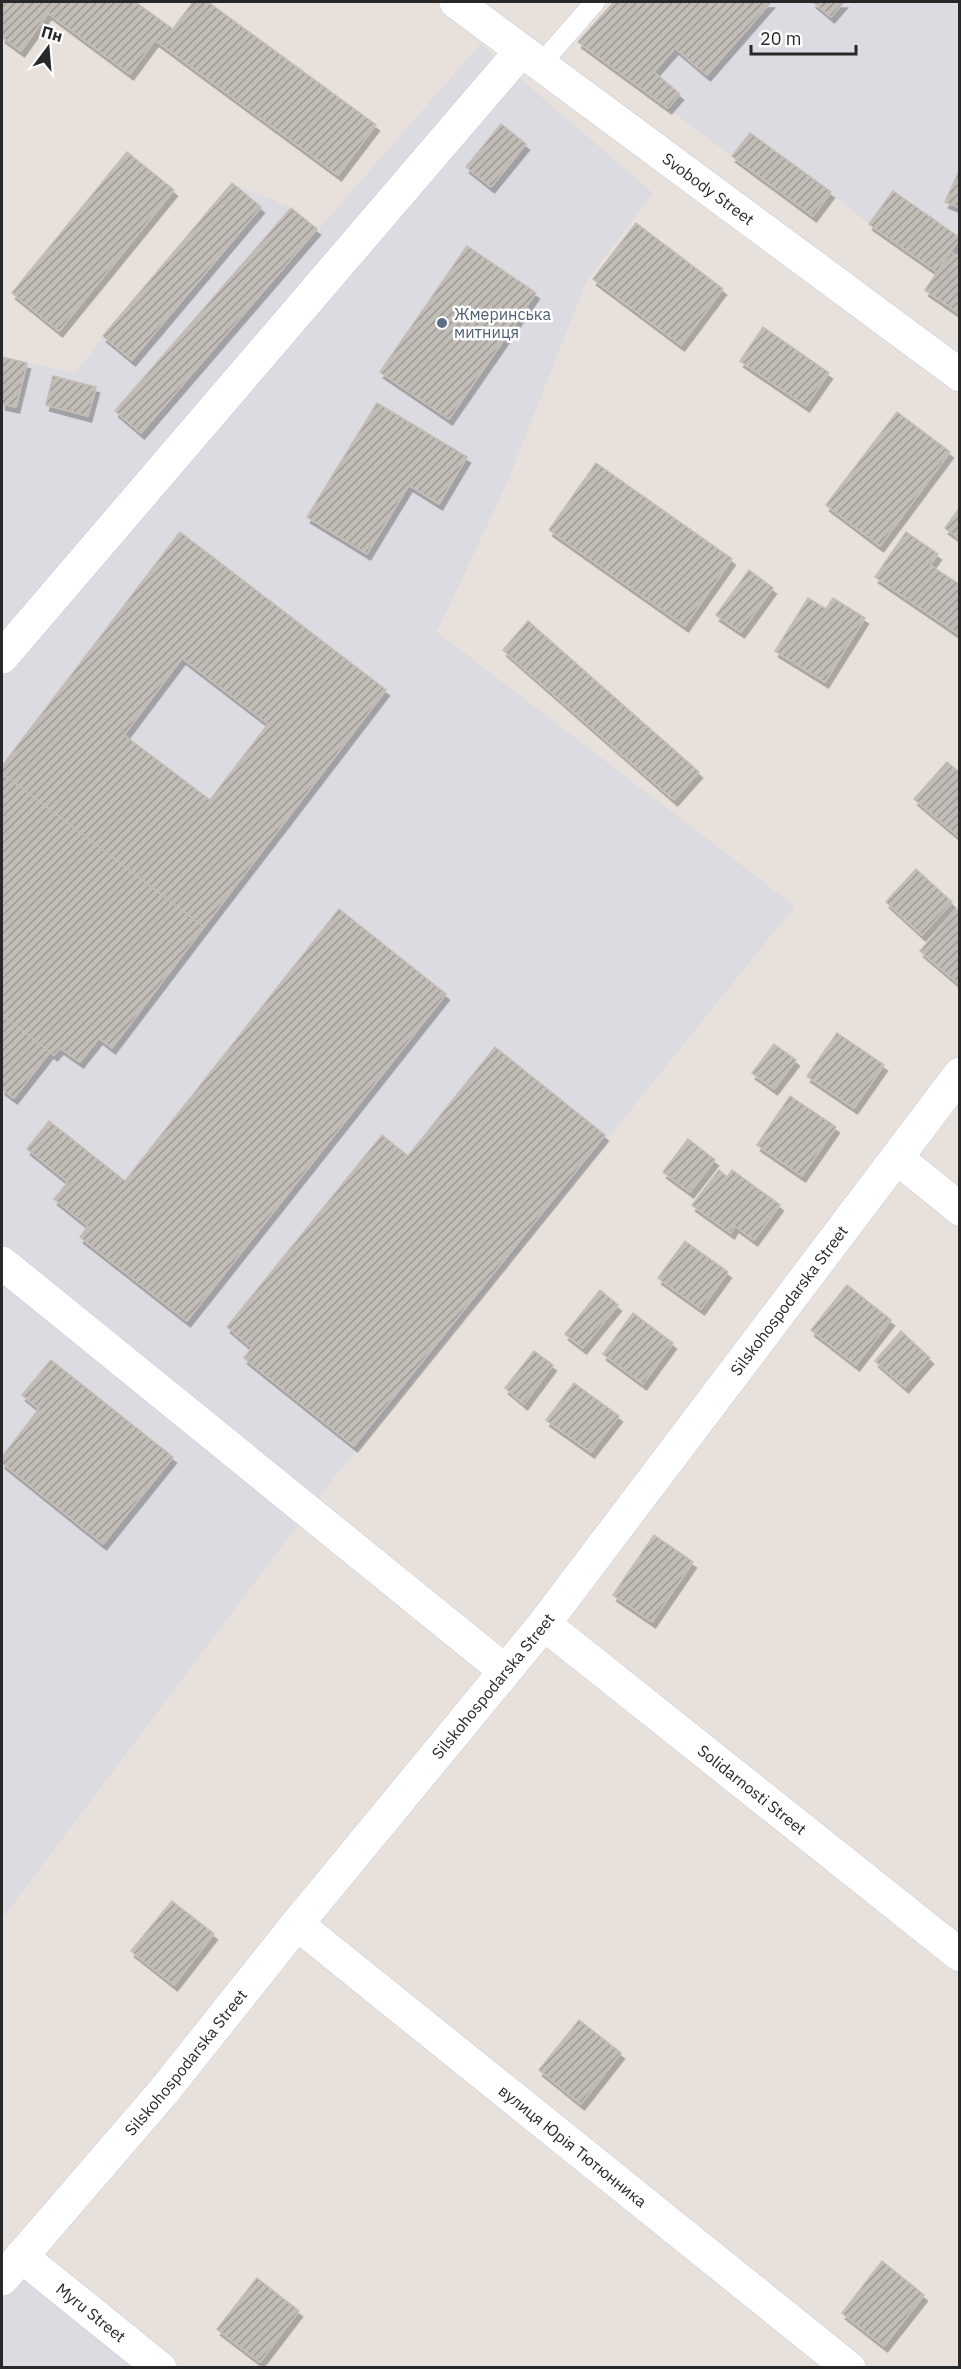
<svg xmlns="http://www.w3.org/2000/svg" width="961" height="2369" font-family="'IBM Plex Sans',sans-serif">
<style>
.industrial{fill:#dcdbe1}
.building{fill:url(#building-hatch);stroke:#c3bdb5;stroke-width:1.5;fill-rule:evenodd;filter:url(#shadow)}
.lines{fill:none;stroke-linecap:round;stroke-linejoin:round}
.lane-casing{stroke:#c6cbd4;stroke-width:21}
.street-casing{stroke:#c6cbd4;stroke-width:34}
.secondary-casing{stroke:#c6cbd4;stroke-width:34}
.lane{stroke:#fff;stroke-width:20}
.street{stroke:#fff;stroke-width:33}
.secondary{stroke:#fff;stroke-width:33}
.service-dot{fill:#5c6f8a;stroke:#fff;stroke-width:2}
.labels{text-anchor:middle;stroke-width:5;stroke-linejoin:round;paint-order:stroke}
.street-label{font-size:16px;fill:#282828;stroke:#fff}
.service-label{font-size:16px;fill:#4e5e75;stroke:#fff;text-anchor:start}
</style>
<defs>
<pattern id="building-hatch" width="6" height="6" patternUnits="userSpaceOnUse" patternTransform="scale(1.5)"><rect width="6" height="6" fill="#c1bcb6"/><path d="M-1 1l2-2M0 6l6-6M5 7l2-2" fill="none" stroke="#9d9994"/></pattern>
<filter id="shadow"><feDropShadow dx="3.5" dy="6" stdDeviation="0" flood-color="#0004"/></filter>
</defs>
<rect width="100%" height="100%" fill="#e8e1db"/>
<g class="industrial">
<path d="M614,2h345v312l-34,-24 12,-18 -68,-48 -38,-32 -18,24 -235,-174z"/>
<path d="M480,44l173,149 -67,89 -78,199 -71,151 358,274 -473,587 -320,426v-1562l74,16 27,-37 129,-153 59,25 27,22z"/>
<path d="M21,2256l139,112h-158v-89z"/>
</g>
<g class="building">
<path d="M2,2h59l3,2 2,-2h69l38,27 20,-27h15l168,123 -38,50 -183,-135 -25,34 -82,-61 -27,38 -19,-14z"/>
<path d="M614,2h157l-64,73 -32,-27 -21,24 26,22 -12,14 -90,-66z"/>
<path d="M813,2h31l-13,15z"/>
<path d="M501,124l25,20 -35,43 -25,-20z"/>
<path d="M750,133l81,59 -18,24 -81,-60z"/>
<path d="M127,152l47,38 -115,141 -47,-38z"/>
<path d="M960,169v39l-15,-6z"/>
<path d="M232,183l29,24 -129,153 -29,-24z"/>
<path d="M893,191l67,47 -23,34 -68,-48z"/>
<path d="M291,208l26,21 -176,204 -26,-22z"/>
<path d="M636,223l87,66 -42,56 -88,-66z"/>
<path d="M467,246l69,47 -87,126 -69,-47z"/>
<path d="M951,252l9,6v56l-35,-24z"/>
<path d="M763,327l66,46 -23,33 -66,-45z"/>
<path d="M2,357l25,6 -11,44 -14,-3z"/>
<path d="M53,376l43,11 -8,29 -42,-11z"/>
<path d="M377,403l90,54 -28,47 -30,-19 -42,69 -60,-37z"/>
<path d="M897,412l53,40 -70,94 -54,-41z"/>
<path d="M596,463l136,96 -47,67 -136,-96z"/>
<path d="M960,507v32l-15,-11z"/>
<path d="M180,532l206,158 -182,237 -202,-154v-7zM182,658l86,66 -58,76 -86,-65z"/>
<path d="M906,532l32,22 -8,11 30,20v50l-85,-58z"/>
<path d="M749,570l24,18 -32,44 -25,-17z"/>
<path d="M808,598l18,11 7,-11 32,20 -40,64 -50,-31z"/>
<path d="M528,621l171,151 -25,28 -171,-150z"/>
<path d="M947,762l13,11v65l-46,-39z"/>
<path d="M2,773l202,154 -92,121 -13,-10 -19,24 -20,-14 -6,7 -52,-40z"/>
<path d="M916,869l36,33 -30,33 -36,-33z"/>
<path d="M339,909l107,85 -259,327 -107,-84 8,-11 -34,-27 14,-17 -41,-33 22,-28 76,60z"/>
<path d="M956,909l4,3v73l-40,-34z"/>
<path d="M2,1015l48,37 -36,46 -12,-9z"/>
<path d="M837,1033l47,32 -30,43 -47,-32z"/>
<path d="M774,1044l22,16 -22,29 -22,-16z"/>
<path d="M495,1047l110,88 -251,311 -110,-88 8,-10 -25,-21 155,-192 26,21z"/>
<path d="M790,1096l46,31 -34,49 -45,-31z"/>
<path d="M688,1139l27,21 -25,32 -27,-20z"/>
<path d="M719,1170l8,7 5,-7 48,35 -26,35 -19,-14 -4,7 -39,-28z"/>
<path d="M685,1241l43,31 -27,37 -43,-31z"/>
<path d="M847,1285l44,35 -35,45 -45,-35z"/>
<path d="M600,1290l18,15 -35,43 -18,-14z"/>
<path d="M633,1313l40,30 -30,41 -40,-30z"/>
<path d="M901,1331l29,27 -25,29 -30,-26z"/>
<path d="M534,1351l19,14 -29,39 -19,-16z"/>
<path d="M51,1360l122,97 -70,87 -101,-81v-6l37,-48 -17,-14z"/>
<path d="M574,1383l45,33 -28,36 -45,-32z"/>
<path d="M654,1535l39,27 -41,60 -39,-27z"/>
<path d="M172,1901l42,33 -40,51 -43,-34z"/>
<path d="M579,2020l42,33 -40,51 -42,-34z"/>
<path d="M882,2261l42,34 -40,51 -42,-33z"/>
<path d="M257,2278l42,33 -39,51 -43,-33z"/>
</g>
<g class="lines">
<g class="lane-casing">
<path id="lane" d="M540,65l55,-63"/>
</g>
<g class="street-casing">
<g id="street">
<path d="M2,657l519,-606"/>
<path d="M897,1158l63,51"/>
<path d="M2,1263l503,408"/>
<path id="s1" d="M544,1624l416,331"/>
<path id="s2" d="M297,1924l552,444"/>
<path id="s3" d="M21,2256l139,112"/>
<path id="s4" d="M2,2279l162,-188 133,-167 247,-300 416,-550"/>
</g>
</g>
<g class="secondary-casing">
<g id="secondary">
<path id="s5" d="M456,2l504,373"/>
</g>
</g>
<use href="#lane" class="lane"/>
<use href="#street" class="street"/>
<use href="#secondary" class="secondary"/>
</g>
<circle class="service-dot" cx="442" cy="323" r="6"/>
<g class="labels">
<g class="street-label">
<text dy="6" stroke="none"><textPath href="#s5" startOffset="314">Svobody Street</textPath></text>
<text dy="6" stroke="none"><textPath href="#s4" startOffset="1256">Silskohospodarska Street</textPath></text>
<text dy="6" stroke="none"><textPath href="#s4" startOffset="770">Silskohospodarska Street</textPath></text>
<text dy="6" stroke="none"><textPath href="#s1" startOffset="266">Solidarnosti Street</textPath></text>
<text dy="6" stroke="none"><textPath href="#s4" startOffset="284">Silskohospodarska Street</textPath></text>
<text dy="6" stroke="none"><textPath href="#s2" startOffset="354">вулиця Юрія Тютюнника</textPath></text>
<text dy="6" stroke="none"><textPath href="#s3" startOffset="90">Myru Street</textPath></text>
</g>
<g class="service-label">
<text x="454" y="320">Жмеринська<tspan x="454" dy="18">митниця</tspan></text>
</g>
</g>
<rect width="961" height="2369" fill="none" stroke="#282828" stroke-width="6"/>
<g transform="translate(48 48) rotate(16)" stroke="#ffffff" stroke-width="4.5" paint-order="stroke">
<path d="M0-4.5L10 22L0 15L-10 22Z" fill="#282828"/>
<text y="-9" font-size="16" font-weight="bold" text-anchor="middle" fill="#282828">Пн</text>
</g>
<path d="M751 45v9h105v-9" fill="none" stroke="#282828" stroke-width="3"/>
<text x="760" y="45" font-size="18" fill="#282828" stroke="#ffffff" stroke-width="4.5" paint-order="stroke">20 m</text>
</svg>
